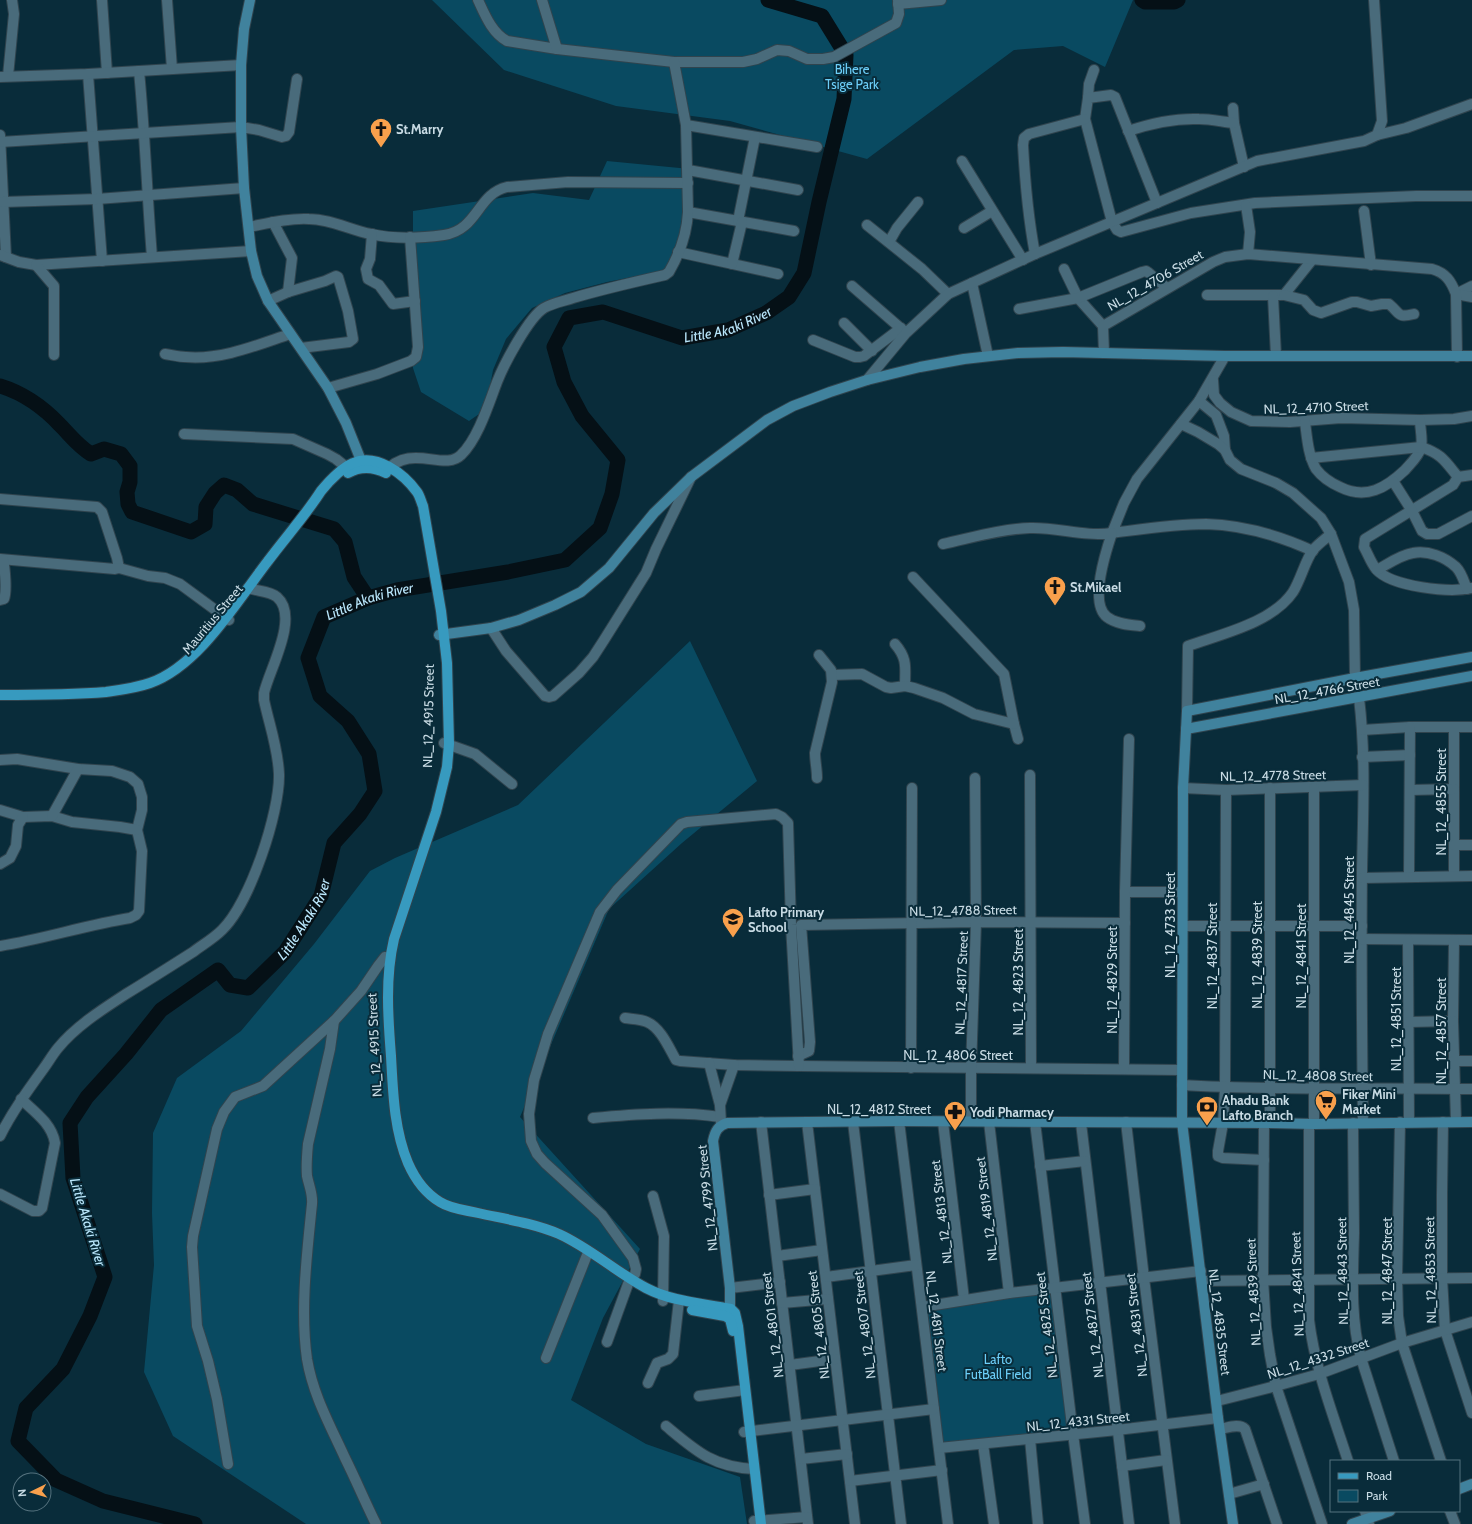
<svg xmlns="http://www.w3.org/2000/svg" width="1472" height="1524" font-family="Cabin,sans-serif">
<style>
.green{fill:#094a61}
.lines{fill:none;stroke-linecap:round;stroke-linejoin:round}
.river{stroke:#051016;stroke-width:15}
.street-casing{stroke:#30444e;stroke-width:12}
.secondary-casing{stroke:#30444e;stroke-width:12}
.primary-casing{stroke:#30444e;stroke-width:12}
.street{stroke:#496b7b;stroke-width:10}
.secondary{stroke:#40829d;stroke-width:10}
.primary{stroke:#379abf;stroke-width:10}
.labels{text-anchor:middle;stroke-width:4;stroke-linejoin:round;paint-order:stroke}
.park-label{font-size:13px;fill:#6ccef8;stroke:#092c3a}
.poi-label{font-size:13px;font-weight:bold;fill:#c8dbe4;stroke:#092c3a;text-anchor:start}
.street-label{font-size:13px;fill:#c8dbe4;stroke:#092c3a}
.water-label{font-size:14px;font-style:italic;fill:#bae7fc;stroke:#092c3a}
</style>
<rect width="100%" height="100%" fill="#092c3a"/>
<g class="green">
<path d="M432,0h701l-28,67 -42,-21 -49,4 -147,109 -137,-38 -114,-15 -112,-36z"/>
<path d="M607,161l83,8 2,56 -19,44 -66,13 -42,11 -33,15 -26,31 -13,31 -4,22 -7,20 -13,9 -48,-29 -8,-24v-157l120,-18 56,7z"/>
<path d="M690,641l67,140 -75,62 -73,66 -89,208 120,132 -37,69 -32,82 75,44 94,33 7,47h-441l-133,-88 -29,-64 10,-107 -2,-52 1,-80 24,-55 64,-47 73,-87 56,-73 25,-13 123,-53z"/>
<path d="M1055,1288l19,146 -135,13 -17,-140z"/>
</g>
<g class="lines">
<g class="river">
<path d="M1142,0l3,2h29l4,-2"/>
<path d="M0,386c23,7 43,21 60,39 10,10 18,21 31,29l13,-5 17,5 9,12v16l-3,10 1,12 4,8 59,20 14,-8 1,-17 9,-14 9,-8 13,5 16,14 81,25 11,13 9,35 14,21"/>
<path id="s1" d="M195,1524l-92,-23 -47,-21 -38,-39 8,-33 37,-39 27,-53 15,-39 -32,-99 -3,-55 17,-26 39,-43 35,-44 57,-40 12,15 18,3 37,-36 36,-56 13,-53 26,-29 15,-23 -6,-37 -21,-33 -28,-25 -12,-38 16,-41 44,-19 29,-8 111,-18 57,-12 35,-32 12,-34 6,-34 -36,-44 -18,-34 -10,-35 15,-29 34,-6 79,26 46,-8 38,-17 23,-16 15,-24 15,-71 25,-103 2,-44 -24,-39 -54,-16"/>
</g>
<g class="street-casing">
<g id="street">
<path d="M102,0l5,73"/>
<path d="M167,0l5,69"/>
<path d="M478,0c7,15 14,33 29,41l50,8 117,13h69l14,-3 20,-9 12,1 18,8h16l11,-2 62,-34 3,-9 -1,-14"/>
<path d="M542,0l15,49"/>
<path d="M1374,0l8,121 -5,14"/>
<path d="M898,4l43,-4"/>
<path d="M139,71c6,62 8,124 13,186"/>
<path d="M88,74l14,187"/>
<path d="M8,76l6,-62 -2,-14"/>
<path d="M0,77l88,-3 153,-9"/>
<path d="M1088,98l1,-14 5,-14"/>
<path d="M1233,108l1,15 10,44"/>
<path d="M686,125l131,22"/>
<path d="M1128,131c24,-8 47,-13 71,-12 12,0 24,3 35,4"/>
<path d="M0,135l6,122"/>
<path d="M0,142l241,-15 18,3 23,7 4,-1 3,-4 8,-53"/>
<path d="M962,161l61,99"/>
<path d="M688,170l110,20"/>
<path d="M3,202l94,-3 147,-11"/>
<path d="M1157,203l-42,-106 -4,-2 -23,3 -3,21 27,103 5,8 4,2 70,-19 64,-10 161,-7h56"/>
<path d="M1246,205l4,27 -2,22"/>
<path d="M1364,211l7,54"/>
<path d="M688,212l106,19"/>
<path d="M738,221l17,-84"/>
<path d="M273,222l19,36 -4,34"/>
<path d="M867,225l55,44 26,25"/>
<path d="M249,227c20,-4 40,-9 60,-8 22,0 41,11 62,15 22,5 51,4 73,1 34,-5 33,-41 63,-48l61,-5 120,1"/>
<path d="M964,228l28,-17"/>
<path d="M372,234l-2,25 -4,10 2,10 11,6 14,19 22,-3"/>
<path d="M889,242l8,-14 21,-26"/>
<path d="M678,252l100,22"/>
<path d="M1035,254c-7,-37 -10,-72 -12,-109l1,-7 5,-4 56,-15"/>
<path d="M0,255l19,7 17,3 215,-14"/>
<path d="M732,264l10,-42"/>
<path d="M36,265l18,21v69"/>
<path d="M1064,269l14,29 25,28"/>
<path d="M972,283l16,73"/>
<path d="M852,286l53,46"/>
<path d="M1456,294l16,-8"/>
<path d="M1456,294l16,3"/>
<path d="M1207,295h77l28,-35"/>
<path d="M1284,295l20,5 9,10 8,3 31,-11h5l14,4 11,-2h7c12,10 8,14 25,10"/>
<path d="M1273,296l3,60"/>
<path d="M268,301l20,-9 37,-11 11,-5 2,1 10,34 5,28 -4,3 -48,6"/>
<path d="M1019,309l59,-11 64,-26 4,-1 3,2 18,15"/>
<path d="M844,323l28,28"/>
<path d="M813,340l42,17h5l4,-1 37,-28"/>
<path d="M1104,353l-1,-27 110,-64 12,-5 23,-3 184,15c14,4 19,12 24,25l1,63"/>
<path d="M165,354c7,1 14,3 21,3 36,3 71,-12 104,-23"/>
<path d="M1225,356l-26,45 -62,78 -13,24 -12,30c31,-4 63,-9 94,-9 36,1 74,12 107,27"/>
<path d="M867,380l39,-47 42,-39 87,-40 222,-93 107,-20 13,-6 29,-7 66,-24"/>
<path d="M1213,380l1,15 6,8 11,9 20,9 39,1 51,-4 79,2 34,-1 18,-3"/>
<path d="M328,388l49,-14 34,-13 5,-4 2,-10 -8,-110"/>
<path d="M1199,401l17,14 8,21 1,14"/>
<path d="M1305,422c2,15 3,33 11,47 6,8 15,14 24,18 26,13 46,1 65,-17 6,-7 13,-13 16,-22 2,-8 -1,-20 -1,-28"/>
<path d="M1181,424l17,8 20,12 7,6 5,10 11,9 35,14 17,10 28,25 10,16 18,48 5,28 1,68"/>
<path d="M184,434l109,5 34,15 9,5 15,12"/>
<path d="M1311,458l110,-11c21,7 24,14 37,30"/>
<path d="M385,472c26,-30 59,0 76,-17 17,-16 28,-52 36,-73 7,-18 32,-65 47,-74 9,-5 20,-7 29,-10 30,-9 61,-16 92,-23l4,-3c11,-19 18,-39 19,-60l-2,-87 -12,-63"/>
<path d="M1472,475l-14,2 -5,8 -88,54 -1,8c4,7 7,16 12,22 15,18 74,24 96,19"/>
<path d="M1393,481l19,30 10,20 5,3h11l34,-18"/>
<path d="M0,499l97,8 5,5 15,46 2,10"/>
<path d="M943,544c28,-6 58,-15 87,-16 28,-1 54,9 82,5 -6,18 -23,70 -5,84 9,7 23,8 33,9"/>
<path d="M0,559l115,10 4,-1 29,8 17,2 15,6 49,36"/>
<path d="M1377,570c11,-6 23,-15 36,-17 15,-3 32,4 43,14 6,6 8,15 11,22"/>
<path d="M913,577l91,97 10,50 4,15"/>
<path d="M0,600l4,-1c3,-7 1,-31 -1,-39"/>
<path d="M491,628l15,23 39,45 4,1 4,-1 26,-23 14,-16 11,-17 42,-67 10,-24 35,-72"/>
<path d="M895,644c13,15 10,24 10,42"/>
<path d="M832,675l30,-1 24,13 5,1 14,-2 9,2 29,10 31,16 40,10"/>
<path d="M1359,698c7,57 4,115 3,173 -1,84 0,168 1,252"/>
<path d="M1187,711l1,-65c33,-12 84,-23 105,-54 8,-13 12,-31 20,-42 5,-6 12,-11 18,-16"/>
<path d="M1454,727v149"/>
<path d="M1362,730l48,-3h62"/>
<path d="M444,743l31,11 37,30"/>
<path d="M1362,757l48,-2"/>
<path d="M0,760l17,-1 61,10 34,2 18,6 8,7 4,13v13l-5,20 5,21 -3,60 -3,4 -6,3c-44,7 -86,21 -130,28"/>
<path d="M1030,775l1,293"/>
<path d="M817,778c0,-9 -2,-17 -2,-25l17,-71 -1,-12 -12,-15"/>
<path d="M1183,788l43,2 137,-5"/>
<path d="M1270,788v335"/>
<path d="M1314,788v336"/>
<path d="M1226,790l-1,298 -2,35 -5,28v5l5,2 41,2"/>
<path d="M1410,790l44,-1"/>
<path d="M0,810l23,7 29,-1 20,6 48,5 17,3"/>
<path d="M52,816l26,-47"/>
<path d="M1454,845h18"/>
<path d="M0,864l10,-6 6,-12 2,-21 5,-8"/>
<path d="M1409,876l1,-149"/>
<path d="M1362,878l110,-2"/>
<path d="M1125,892h57"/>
<path d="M1183,926h179"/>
<path d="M1361,939l111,1"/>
<path d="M1408,940l1,182"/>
<path d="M1454,940l-1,81 3,101"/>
<path d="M625,1018c7,1 16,1 22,4 14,6 22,26 29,38l4,1 54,4 65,1 383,4"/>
<path d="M334,1021l-4,28 -22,95c-1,11 -2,21 -1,32 2,10 6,18 5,28 -5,49 -12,106 -5,155 6,36 23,66 38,99 11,22 20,44 31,66"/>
<path d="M1409,1022l44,-1"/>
<path d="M798,1056l11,-5 1,-9 -9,-117 175,-3 149,1"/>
<path d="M1453,1061h19"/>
<path d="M709,1063l11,42"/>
<path d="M911,1068l1,-280"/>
<path d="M1124,1069l1,-177 4,-153"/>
<path d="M1182,1085c97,6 193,2 290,4"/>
<path d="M593,1118c43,-4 85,-7 127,-1"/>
<path d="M899,1121l49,403"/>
<path d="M971,1121v-52l5,-147 -1,-144"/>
<path d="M761,1122l47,402"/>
<path d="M807,1122l48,402"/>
<path d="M853,1122l48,402"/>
<path d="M943,1122l21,177"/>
<path d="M989,1122l20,171"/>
<path d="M1035,1122l38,312 12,90"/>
<path d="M1126,1122l18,156 31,246"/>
<path d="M1400,1122l-3,156 1,38 4,27 39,118"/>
<path d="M1443,1122l-1,72v84l3,52 27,83"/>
<path d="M721,1123l-1,-18 14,-40"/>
<path d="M1081,1123l48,401"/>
<path d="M1264,1123l-1,156 3,48 4,28 6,31 46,138"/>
<path d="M1353,1123c0,37 1,73 1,110 -1,42 -4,84 7,125l33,103"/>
<path d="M1309,1124v196c6,49 24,94 39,141"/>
<path d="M0,1136c12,-24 28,-46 44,-68 5,-7 9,-14 14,-20 18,-22 45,-39 68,-54 23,-14 45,-28 67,-42 9,-7 20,-13 29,-22 28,-27 58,-118 57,-156 -1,-26 -10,-50 -15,-74v-7c5,-23 36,-76 13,-96 -7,-6 -21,-6 -29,-9"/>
<path d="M1040,1166l45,-5"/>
<path d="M0,1194l33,17h6l3,-3 13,-65c-3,-19 -20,-31 -34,-44"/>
<path d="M769,1195l46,-6"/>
<path d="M653,1196l11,40 -1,65"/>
<path d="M777,1256l45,-6"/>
<path d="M826,1277l90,-12"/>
<path d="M1202,1281l270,-3"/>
<path d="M730,1288l50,-6"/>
<path d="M782,1303l46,-4"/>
<path d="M922,1307l87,-14 192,-22"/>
<path d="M607,1342l21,-58 7,-10 1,-5 -3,-11 -31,-43 -57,-52 -8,-9 -6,-13 -2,-27 5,-34 14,-46 52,-122 17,-22 64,-66 6,-2 89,-8 6,3 6,6 3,102 8,141"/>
<path d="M546,1358l41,-103"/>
<path d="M790,1365l45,-6"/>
<path d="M648,1383l9,-20 11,-4 5,-5 6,-54"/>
<path d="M699,1396l46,-6"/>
<path d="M1217,1401l59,-15 43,-12 83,-31 70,-21"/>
<path d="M666,1426c30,25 47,41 88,43"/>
<path d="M1220,1429c7,-1 19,-6 25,0l32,95"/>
<path d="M744,1432l190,-23"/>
<path d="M1030,1439l8,85"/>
<path d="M983,1444l11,80"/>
<path d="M939,1448l178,-18 101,-12"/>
<path d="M801,1459l46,-5"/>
<path d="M228,1464l-11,-65 -9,-38 -11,-35 -5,-79 1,-11 24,-107 7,-17 11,-15 28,-11 71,-65 27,-30 17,-25 7,-9"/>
<path d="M1122,1466l44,-6"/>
<path d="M850,1481l92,-11"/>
<path d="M1229,1494l35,-10"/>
<path d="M1365,1511l4,13"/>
<path d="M1450,1511l5,13"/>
<path d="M754,1521l53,-4"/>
</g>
</g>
<g class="secondary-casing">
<g id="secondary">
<path d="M250,0l-6,29 -3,36v62l3,61 7,63 6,25 11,25 60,87 18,35 18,45"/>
<path d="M439,635l52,-7 28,-8 36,-15 26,-13 28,-24 45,-55 37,-36 76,-57 26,-14 37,-14 37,-12 53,-13 44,-8 54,-6 45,-1 162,4h247"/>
<path d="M1186,729l286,-53"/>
<path d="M730,1316v-28l-17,-147c2,-10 5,-15 14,-18l172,-2 371,2 44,1 158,-2"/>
<path d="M1459,1489l13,-5"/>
<path d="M1233,1524l-15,-106 -36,-296 1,-334 4,-77 168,-33 117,-21"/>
<path d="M1352,1524l38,-13"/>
</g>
</g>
<g class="primary-casing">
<g id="primary">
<path d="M348,473c12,-7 26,-6 38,0"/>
<path d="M0,695c35,0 70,0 106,-3 14,-2 30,-4 44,-9 49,-17 87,-82 118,-122 17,-23 37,-45 53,-70 9,-11 19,-22 32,-28 24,-10 51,11 64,29 3,4 4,10 6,14l18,105 6,52 2,81 -2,23 -11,45 -42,127c-9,38 -6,79 -3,117 2,36 3,74 17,107 7,16 17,30 32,39 11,7 25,8 38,11 27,6 55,10 81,21 31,14 57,38 87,54 27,14 56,15 85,21l4,4 3,13 23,198"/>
<path d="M692,1310l33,6 5,3 3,12"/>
</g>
</g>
<use href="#street" class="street"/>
<use href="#secondary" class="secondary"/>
<use href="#primary" class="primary"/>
</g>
<defs>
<g id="church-pin" transform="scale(1.15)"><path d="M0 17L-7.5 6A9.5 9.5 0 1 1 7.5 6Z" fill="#f9a04c" stroke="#092c3a"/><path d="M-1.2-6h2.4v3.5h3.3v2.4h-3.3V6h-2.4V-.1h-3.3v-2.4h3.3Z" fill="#111"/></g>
<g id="school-pin" transform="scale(1.15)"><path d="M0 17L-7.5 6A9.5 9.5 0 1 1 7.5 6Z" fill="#f9a04c" stroke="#092c3a"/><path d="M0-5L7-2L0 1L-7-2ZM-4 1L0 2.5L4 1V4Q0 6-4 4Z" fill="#111"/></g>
<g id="supermarket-pin" transform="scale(1.15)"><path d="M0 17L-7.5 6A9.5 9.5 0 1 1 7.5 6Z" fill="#f9a04c" stroke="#092c3a"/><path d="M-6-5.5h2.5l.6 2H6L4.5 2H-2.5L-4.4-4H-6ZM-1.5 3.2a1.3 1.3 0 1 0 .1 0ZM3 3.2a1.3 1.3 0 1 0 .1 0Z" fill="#111"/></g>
<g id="bank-pin" transform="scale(1.15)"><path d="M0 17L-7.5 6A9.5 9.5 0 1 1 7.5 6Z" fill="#f9a04c" stroke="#092c3a"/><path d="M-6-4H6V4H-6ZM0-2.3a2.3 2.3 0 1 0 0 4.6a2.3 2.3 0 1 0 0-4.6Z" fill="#111"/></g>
<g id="pharmacy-pin" transform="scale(1.15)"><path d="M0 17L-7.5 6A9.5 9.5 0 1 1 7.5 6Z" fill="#f9a04c" stroke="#092c3a"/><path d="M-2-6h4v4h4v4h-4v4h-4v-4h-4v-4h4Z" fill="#111"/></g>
</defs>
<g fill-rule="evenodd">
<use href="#church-pin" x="381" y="129"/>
<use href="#church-pin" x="1055" y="587"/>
<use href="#school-pin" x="733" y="919"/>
<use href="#supermarket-pin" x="1326" y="1101"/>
<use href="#bank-pin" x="1207" y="1107"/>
<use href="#pharmacy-pin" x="955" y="1112"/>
</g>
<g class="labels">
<g class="park-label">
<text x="852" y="74">Bihere<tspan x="852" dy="15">Tsige Park</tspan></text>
<text x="998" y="1364">Lafto<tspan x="998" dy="15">FutBall Field</tspan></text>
</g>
<g class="poi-label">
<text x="396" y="134">St.Marry</text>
<text x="1070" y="592">St.Mikael</text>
<text x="748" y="917">Lafto Primary<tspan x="748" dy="15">School</tspan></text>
<text x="1342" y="1099">Fiker Mini<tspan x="1342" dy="15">Market</tspan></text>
<text x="1222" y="1105">Ahadu Bank<tspan x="1222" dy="15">Lafto Branch</tspan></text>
<text x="970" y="1117">Yodi Pharmacy</text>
</g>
<g class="street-label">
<text transform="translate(1155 280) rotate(-30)" y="5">NL_12_4706 Street</text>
<text transform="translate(1316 407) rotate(-2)" y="5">NL_12_4710 Street</text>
<text transform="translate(212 619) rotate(-50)" y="5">Mauritius Street</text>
<text transform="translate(1327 690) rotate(-10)" y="5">NL_12_4766 Street</text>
<text transform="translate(428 716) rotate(-89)" y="5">NL_12_4915 Street</text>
<text transform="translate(1273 775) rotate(-1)" y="5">NL_12_4778 Street</text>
<text transform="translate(1441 802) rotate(-90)" y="5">NL_12_4855 Street</text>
<text transform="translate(963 910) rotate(-1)" y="5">NL_12_4788 Street</text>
<text transform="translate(1349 910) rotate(-90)" y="5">NL_12_4845 Street</text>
<text transform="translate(1170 925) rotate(-90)" y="5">NL_12_4733 Street</text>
<text transform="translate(1257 955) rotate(-90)" y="5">NL_12_4839 Street</text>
<text transform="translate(1212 956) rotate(-90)" y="5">NL_12_4837 Street</text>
<text transform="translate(1301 956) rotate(-90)" y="5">NL_12_4841 Street</text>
<text transform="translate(1112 980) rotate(-90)" y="5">NL_12_4829 Street</text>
<text transform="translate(1018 982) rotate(-90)" y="5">NL_12_4823 Street</text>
<text transform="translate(961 983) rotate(-88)" y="5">NL_12_4817 Street</text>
<text transform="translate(1396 1019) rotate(-90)" y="5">NL_12_4851 Street</text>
<text transform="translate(1441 1031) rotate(-90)" y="5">NL_12_4857 Street</text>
<text transform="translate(374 1045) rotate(-93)" y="5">NL_12_4915 Street</text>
<text x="958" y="1060">NL_12_4806 Street</text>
<text transform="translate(1318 1075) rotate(1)" y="5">NL_12_4808 Street</text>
<text x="879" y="1114">NL_12_4812 Street</text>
<text transform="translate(707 1198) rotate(-96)" y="5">NL_12_4799 Street</text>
<text transform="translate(986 1209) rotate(-97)" y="5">NL_12_4819 Street</text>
<text transform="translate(941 1212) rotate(-97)" y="5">NL_12_4813 Street</text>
<text transform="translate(1430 1270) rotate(-91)" y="5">NL_12_4853 Street</text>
<text transform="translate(1342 1271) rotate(-91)" y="5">NL_12_4843 Street</text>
<text transform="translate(1387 1271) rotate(-90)" y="5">NL_12_4847 Street</text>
<text transform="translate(1297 1284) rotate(-92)" y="5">NL_12_4841 Street</text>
<text transform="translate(1253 1292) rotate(-93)" y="5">NL_12_4839 Street</text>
<text transform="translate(937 1321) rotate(83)" y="5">NL_12_4811 Street</text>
<text transform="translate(1220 1322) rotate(83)" y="5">NL_12_4835 Street</text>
<text transform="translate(772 1325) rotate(-97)" y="5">NL_12_4801 Street</text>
<text transform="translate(818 1325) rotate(-97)" y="5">NL_12_4805 Street</text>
<text transform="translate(864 1325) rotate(-97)" y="5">NL_12_4807 Street</text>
<text transform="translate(1046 1325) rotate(-97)" y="5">NL_12_4825 Street</text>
<text transform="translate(1092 1325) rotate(-97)" y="5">NL_12_4827 Street</text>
<text transform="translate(1136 1325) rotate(-97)" y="5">NL_12_4831 Street</text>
<text transform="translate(1318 1358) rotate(-18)" y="5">NL_12_4332 Street</text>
<text transform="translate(1078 1421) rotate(-6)" y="5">NL_12_4331 Street</text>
</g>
<g class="water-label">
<text dy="5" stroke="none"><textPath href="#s1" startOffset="1935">Little Akaki River</textPath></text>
<text dy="5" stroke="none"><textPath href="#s1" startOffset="1287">Little Akaki River</textPath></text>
<text dy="5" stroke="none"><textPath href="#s1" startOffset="891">Little Akaki River</textPath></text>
<text transform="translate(88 1222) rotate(73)" y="5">Little Akaki River</text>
</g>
</g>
<rect x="1330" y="1460" width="130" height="52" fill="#092c3a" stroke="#55727e"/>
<rect x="1338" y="1473" width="20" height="6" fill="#379abf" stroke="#55727e"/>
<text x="1366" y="1480" font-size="12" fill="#c8dbe4">Road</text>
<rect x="1338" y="1490" width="20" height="12" fill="#094a61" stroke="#55727e"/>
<text x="1366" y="1500" font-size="12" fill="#c8dbe4">Park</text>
<g transform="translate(32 1492) rotate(265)"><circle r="19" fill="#092c3a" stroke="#55727e"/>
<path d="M0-3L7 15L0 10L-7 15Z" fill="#f9a04c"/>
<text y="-6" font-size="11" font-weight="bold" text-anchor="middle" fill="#c8dbe4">N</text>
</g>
</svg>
